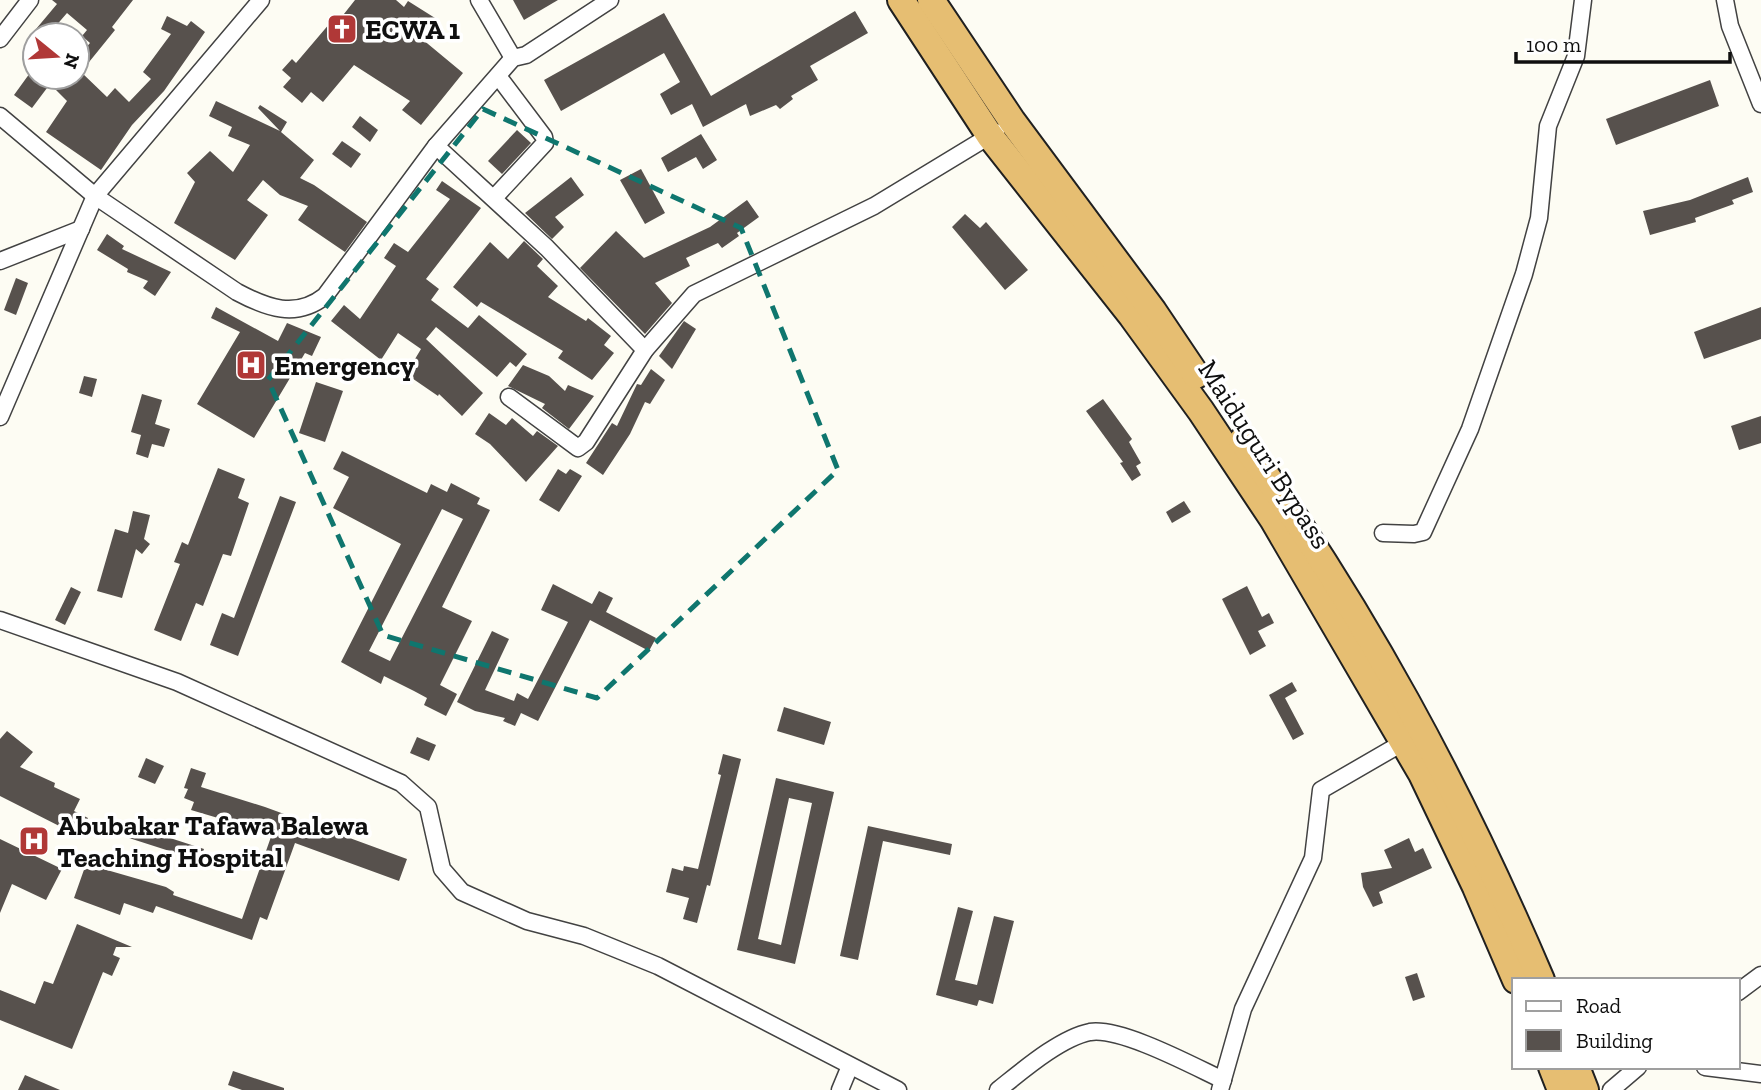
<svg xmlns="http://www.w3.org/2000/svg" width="1761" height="1090" font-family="'Zilla Slab',serif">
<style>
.building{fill:#57514d;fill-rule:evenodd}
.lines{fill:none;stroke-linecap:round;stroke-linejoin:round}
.minor-casing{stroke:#424242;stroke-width:19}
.trunk-casing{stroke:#202020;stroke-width:30}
.minor{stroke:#fff;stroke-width:16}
.trunk{stroke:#e6be72;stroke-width:26}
.marked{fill:none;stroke:#0f766e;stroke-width:5;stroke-dasharray:14 9;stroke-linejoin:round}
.labels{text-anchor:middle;stroke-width:7;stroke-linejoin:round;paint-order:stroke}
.poi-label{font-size:28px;font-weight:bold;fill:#0f0f0f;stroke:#fff;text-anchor:start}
.street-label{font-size:28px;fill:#0f0f0f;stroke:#fff}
</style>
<rect width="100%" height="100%" fill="#fdfcf3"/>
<g class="building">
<path d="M52,0h81l-21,27 3,3 -34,42 26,25 8,-9 14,14 22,-23 -8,-7 28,-38 -10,-5 6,-13 20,10 4,-5 14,11 -41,59 -32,34 -31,45 -55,-38 21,-31 -17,-17 -18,24 -18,-13 21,-29v11h42v-19l13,-15 -8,-7 5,-6 -20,-17 -19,22h-17l26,-31z"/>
<path d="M355,0h41l8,7 4,-6 27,17 -13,21 41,34 -42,52 -19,-15 8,-9 -56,-36 -31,37 -12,-10 -9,11 -19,-16 8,-9 -9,-8 10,-11 4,4 40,-47 4,3z"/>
<path d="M513,0h45l-34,20z"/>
<path d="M855,11l13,22 -58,33 8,14 -27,16 2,3 -13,10 -4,-4 -26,11 -4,-12 -43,23 -11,-23 -21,11 -11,-21 20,-12 -16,-29 -103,58 -17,-31 120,-67 47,83z"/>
<path d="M1710,80l9,26 -103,39 -10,-26z"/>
<path d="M216,101l64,30 -22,-23 2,-3 27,17 -6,10 33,28 -14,18 14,7 53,37 -22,30 -47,-32 10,-14 -28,-11 -17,-15 -16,20 21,15 -33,45 -61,-37 21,-41 -8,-9 23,-22 23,21 17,-27 -22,-9 4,-9 -23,-11z"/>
<path d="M360,116l18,14 -8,12 -18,-15z"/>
<path d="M517,130l14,13 -29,31 -14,-13z"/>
<path d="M701,134l16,26 -14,9 -7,-12 -28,15 -7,-14z"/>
<path d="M342,141l19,13 -10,14 -19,-14z"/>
<path d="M641,169l24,44 -20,11 -25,-44z"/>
<path d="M571,177l13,18 -29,22 9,10 -12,12 -27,-26z"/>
<path d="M1748,177l5,15 -21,8 2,4 -39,14 1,4 -46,13 -7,-24 47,-11z"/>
<path d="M442,181l39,27 -55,71 13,10 -8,11 37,28 11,-13 48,39 -11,13 -6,-5 -13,15 -61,-50 -10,12 57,54 -21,23 -23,-22 -1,2 -32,-22 15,-25 -23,-16 -17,27 -50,-39 13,-16 16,14 36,-53 -12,-8 10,-15 14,9 42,-53 -14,-9z"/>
<path d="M747,200l12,17 -22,16 2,3 -17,12 -4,-5 -32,15 4,8 -35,17 17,20 -27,31 -65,-66 36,-37 28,27 66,-31z"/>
<path d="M965,214l15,14 6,-6 42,48 -23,20 -53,-63z"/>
<path d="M107,234l17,12 -2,3 49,23 -16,24 -12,-8 5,-7 -21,-9 1,-3 -31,-19z"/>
<path d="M524,241l19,18 -6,7 21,20 -10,11 38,24 2,-3 23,18 -7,9 10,8 -22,27 -34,-22 5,-7 -82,-49 -4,5 -24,-20 37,-45 18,17z"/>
<path d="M16,278l12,5 -12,32 -12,-5z"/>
<path d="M216,307l62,34 9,-18 34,14 -9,19 -7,-3 -51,85 -57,-34 43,-72 -29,-14z"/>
<path d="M1761,307v32l-57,20 -10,-27z"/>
<path d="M684,321l12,8 -24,40 -13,-13z"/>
<path d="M523,365l26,11 16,15 3,-6 26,11 -25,33 -27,-21 3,-4 -37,-18z"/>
<path d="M651,369l14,11 -15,24 -5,-2 -15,32 -27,41 -17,-12 26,-40 5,3 20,-42 4,1z"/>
<path d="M84,376l13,3 -5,18 -13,-4z"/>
<path d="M316,382l27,9 -18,51 -26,-9z"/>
<path d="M142,394l20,6 -7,24 15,5 -6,18 -12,-3 -4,14 -12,-4 5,-19 -10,-3z"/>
<path d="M1103,399l29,40 -3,3 12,21 -5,3 5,9 -9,6 -12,-18 3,-1 -37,-51z"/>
<path d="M489,413l17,12 6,-7 21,18 4,-5 21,15 -32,36 -36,-38 -15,-10z"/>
<path d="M1761,416v27l-22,7 -8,-24z"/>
<path d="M342,451l85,42 4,-9 16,8 4,-9 29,15 -3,6 13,6 -48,97 30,14 -32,64 17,9 -11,22 -22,-11 3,-7 -13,-7 -30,-15 -3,8 -40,-22 60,-118 -68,-36 16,-31 -16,-8zM442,509l21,10 -73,142 -21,-10z"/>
<path d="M218,468l27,11 -7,19 11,5 -18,53 -8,-2 -20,52 -7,-3 -15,38 -27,-11 26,-66 -6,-2 8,-20 6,3z"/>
<path d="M558,469l8,5 4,-5 12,7 -23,36 -20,-12z"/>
<path d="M280,496l16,6 -58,154 -28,-11 12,-32 12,5z"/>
<path d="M1184,501l7,11 -19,11 -6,-11z"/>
<path d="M133,511l17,4 -6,24 6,5 -8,10 -6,-5 -14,49 -25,-7 18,-62 13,4z"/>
<path d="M553,584l39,20 7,-13 14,7 -7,14 50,26 -7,13 -59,-31 -52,101 -17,-8 -6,13 -12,-5 2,-3 -30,-7 -18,-9 35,-71 17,8 -24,51 29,11 3,-8 11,6 40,-77 -27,-12z"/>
<path d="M1247,586l15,31 7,-4 5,10 -16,8 8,15 -16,9 -28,-56z"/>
<path d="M71,587l10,5 -16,33 -10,-5z"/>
<path d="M1292,682l5,9 -12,7 19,36 -11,6 -24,-45z"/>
<path d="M784,707l47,15 -7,23 -47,-14z"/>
<path d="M7,731l26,21 -13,15 35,16 -1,4 26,12 -6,12 14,7 -9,18 -79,-40v-57z"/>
<path d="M417,737l19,8 -7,16 -19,-8z"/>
<path d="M723,754l18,5 -31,127 -3,-1 -10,38 -14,-4 6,-21 -23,-6 6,-24 11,3 1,-5 14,3 23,-94 -3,-1z"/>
<path d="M146,758l18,8 -9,18 -17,-7z"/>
<path d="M191,768l15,5 -5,14 64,20 142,52 -8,22 -104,-38 -28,77 -7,-3 -8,23 -96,-34 -3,7 -29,-10 -4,12 -46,-17 12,-34 80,23 8,5 -1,3 69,24 30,-85 -81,-24 3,-8 -10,-4 4,-9 -4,-1z"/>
<path d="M776,778l58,14 -39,172 -58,-14zM789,798l23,5 -31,142 -23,-6z"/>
<path d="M133,826l71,23 -5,17 -16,-5 2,-5 -56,-18z"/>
<path d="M868,826l84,18 -2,11 -67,-14 -25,119 -18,-4z"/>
<path d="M1409,838l6,14 8,-4 9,20 -53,24 4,11 -10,4 -10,-20 -2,-14 31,-5 -8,-18z"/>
<path d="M0,839l62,30 -16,31 -34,-16 -12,29z"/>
<path d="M958,907l15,4 -18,69 22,5 17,-69 20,5 -21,83 -14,-4 -2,6 -41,-11z"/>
<path d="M77,924l55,23h-16l-3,8 7,3 -8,18 -9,-4 -31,77 -72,-29v-30l35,14 9,-23 9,3z"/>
<path d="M1417,973l8,24 -12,4 -8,-24z"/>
<path d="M233,1071l51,17v2h-42l-14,-5z"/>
<path d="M25,1075l35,15h-42z"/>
</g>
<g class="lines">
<g class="minor-casing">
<g id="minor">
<path d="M479,0l34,58"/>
<path d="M1725,0l5,26 31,78"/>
<path d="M0,39l30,-39"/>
<path d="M0,116l95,80 142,96c30,16 59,27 88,4l111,-150 77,-88 13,-3 84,-55"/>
<path d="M436,146l111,102 98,102"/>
<path d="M494,198l51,-55 -1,-6 -46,-61"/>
<path d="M0,261l81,-32"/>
<path d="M509,397l69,51 8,-6 59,-92 49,-56 180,-88 122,-74"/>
<path d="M0,417l95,-221 166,-196"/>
<path d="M1383,533l31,1 9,-2 47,-103 54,-155 15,-56 9,-92 28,-70 7,-56"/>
<path d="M0,620l177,62 224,101 27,24 14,62 20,23 65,29 57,15 74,30 240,124"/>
<path d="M1738,992l23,-17"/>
<path d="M1705,1067l56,7"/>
<path d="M840,1090l10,-24"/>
<path d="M998,1090c24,-19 62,-52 92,-58 31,-5 103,34 133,48"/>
<path d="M1220,1090l23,-81 70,-151 8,-68 83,-48"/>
<path d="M1611,1090l27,-23"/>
</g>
</g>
<g class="trunk-casing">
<g id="trunk">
<path d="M901,0l89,136 142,180 69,95 72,108 149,255 54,113 40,93"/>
<path d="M931,0l81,121 141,190 43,64"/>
<path d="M1242,441c124,174 215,342 299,539"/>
<path d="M1552,1067l9,23"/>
<path d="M1576,1067l9,23"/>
</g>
</g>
<use href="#minor" class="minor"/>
<use href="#trunk" class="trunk"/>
</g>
<path class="marked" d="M483,109l258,119 97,242 -241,228 -214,-63 -115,-255z"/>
<defs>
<g id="church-square" transform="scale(1.575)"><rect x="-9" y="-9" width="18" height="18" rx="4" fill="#b03837" stroke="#fff"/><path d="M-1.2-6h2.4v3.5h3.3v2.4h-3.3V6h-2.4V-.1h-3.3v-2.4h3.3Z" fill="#fff"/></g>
<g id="hospital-square" transform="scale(1.575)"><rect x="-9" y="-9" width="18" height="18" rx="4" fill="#b03837" stroke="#fff"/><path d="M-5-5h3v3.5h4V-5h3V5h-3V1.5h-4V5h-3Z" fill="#fff"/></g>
</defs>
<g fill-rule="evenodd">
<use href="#church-square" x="342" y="29"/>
<use href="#hospital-square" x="251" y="365"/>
<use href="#hospital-square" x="34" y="841"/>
</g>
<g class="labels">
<g class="poi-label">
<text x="365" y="39">ECWA 1</text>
<text x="274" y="375">Emergency</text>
<text x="57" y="835">Abubakar Tafawa Balewa<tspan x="57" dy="32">Teaching Hospital</tspan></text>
</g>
<g class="street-label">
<text transform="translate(1265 454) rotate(57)" y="10">Maiduguri Bypass</text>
</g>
</g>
<rect x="1512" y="978" width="228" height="91" fill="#ffffff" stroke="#9f9f9f" stroke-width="2"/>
<rect x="1526" y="1001" width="35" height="10" fill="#ffffff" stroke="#9f9f9f" stroke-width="2"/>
<text x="1576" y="1013" font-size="21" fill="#0f0f0f">Road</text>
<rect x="1526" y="1030" width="35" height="21" fill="#57514d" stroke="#9f9f9f" stroke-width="2"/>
<text x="1576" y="1048" font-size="21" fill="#0f0f0f">Building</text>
<g transform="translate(56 56) rotate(108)"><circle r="33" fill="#ffffff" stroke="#9f9f9f" stroke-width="2"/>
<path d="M0-5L12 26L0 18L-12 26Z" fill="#b03837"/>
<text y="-10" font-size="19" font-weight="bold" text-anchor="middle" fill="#0f0f0f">N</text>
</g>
<path d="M1516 52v10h214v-10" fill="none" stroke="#0f0f0f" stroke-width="3.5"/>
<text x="1526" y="52" font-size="21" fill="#0f0f0f" stroke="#ffffff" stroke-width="5" paint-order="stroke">100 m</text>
</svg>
